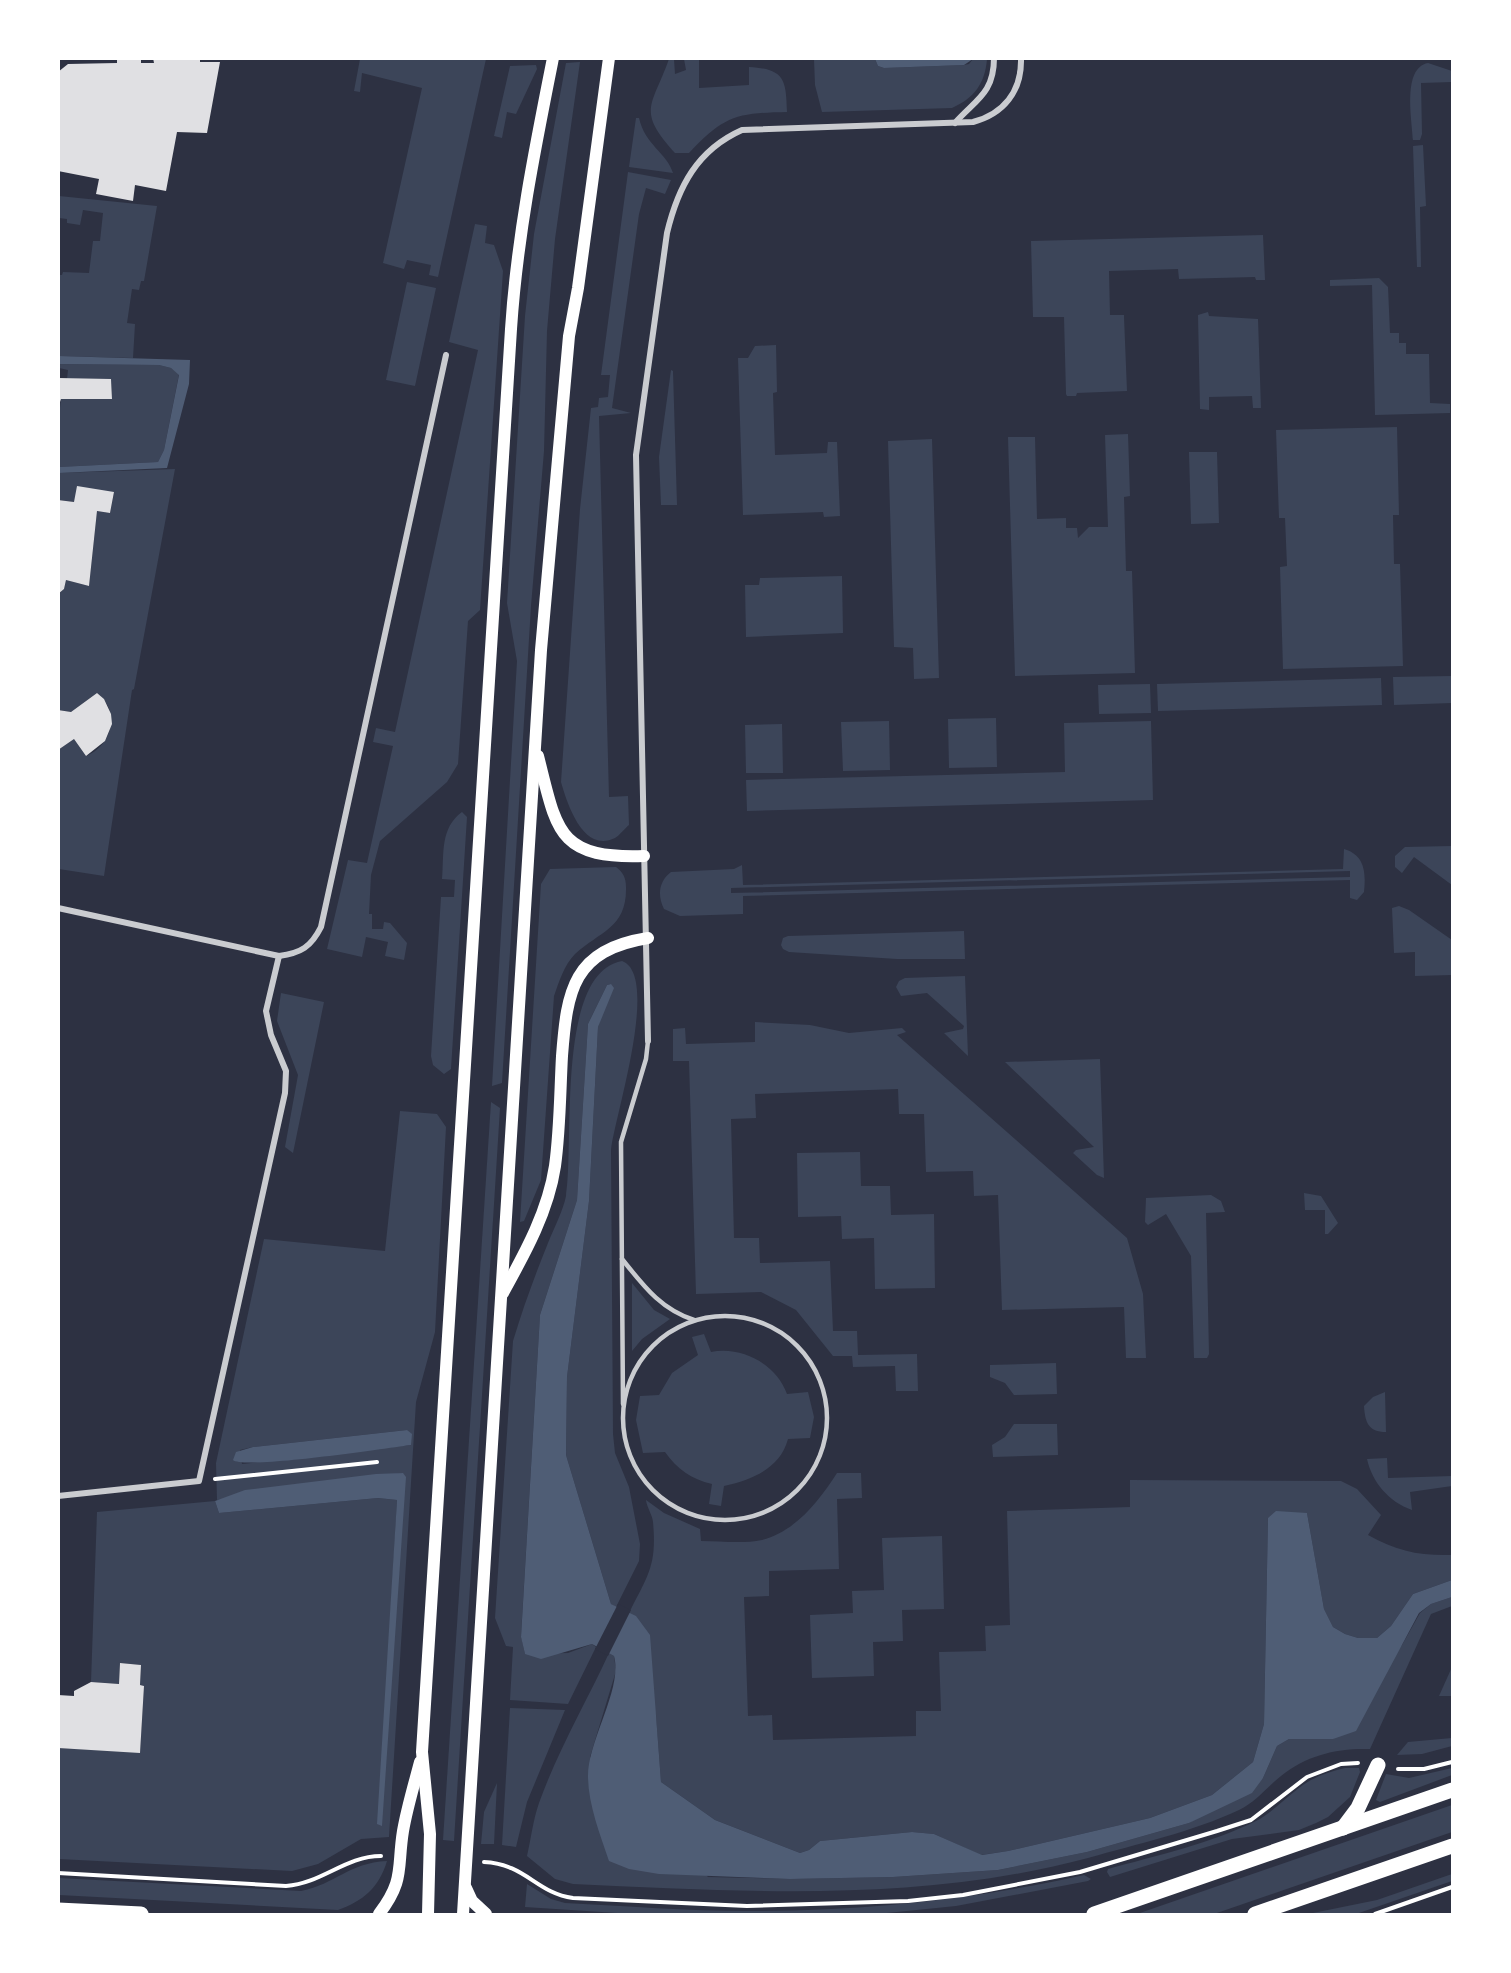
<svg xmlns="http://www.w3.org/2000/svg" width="1511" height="1973" font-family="Poppins,sans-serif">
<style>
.green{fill:#3c4559;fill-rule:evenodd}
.water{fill:#4f5d75}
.pier{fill:#2d3142}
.building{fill:#e0e0e3}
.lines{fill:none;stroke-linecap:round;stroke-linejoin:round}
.path{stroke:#fff;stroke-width:4}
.service{stroke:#caccd0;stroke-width:4.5}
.minor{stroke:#caccd0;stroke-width:6}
.secondary{stroke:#fff;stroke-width:12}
.primary{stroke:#fff;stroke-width:15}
</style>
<rect width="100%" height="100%" fill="#2d3142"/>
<g class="green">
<path d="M360,59h126l-48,218 -9,-2 2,-10 -24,-5 -3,9 -21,-6 39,-175 -60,-15 -2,19 -6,-1z"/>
<path d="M669,59h5l1,15 11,-4 -2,-11h15v29l50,-3v-18c36,2 37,13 38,45 -51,1 -63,4 -98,41h-14c-39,-43 -23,-46 -6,-94z"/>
<path d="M814,59h61l3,7 6,2 80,-3 5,-1 4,-5h14c-2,25 -13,39 -35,49l-130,4 -7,-27z"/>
<path d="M580,62l-25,177 -8,92 -3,120 -13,155 -29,477 -10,3 25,-425 -10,-58 18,-287 9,-82 32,-171z"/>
<path d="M1428,63l24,8v11l-31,1 1,51 -2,6h-7c-1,-21 -11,-72 15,-77z"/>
<path d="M510,66l26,-1 1,4 -21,45 -9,-2 -5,26 -8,-2z"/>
<path d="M636,118h3c6,27 28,35 34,55l-44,-6z"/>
<path d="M1423,145l3,61 -6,1 1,60h-4l-4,-121z"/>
<path d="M628,172l43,8 -6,14 -19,-6 -7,26 -27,194 19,5 -32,3 10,381 19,-1 1,29c-4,3 -9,10 -14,13 -32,16 -48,-35 -54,-56l19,-273 11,-101 7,-1 1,-9 9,-1 2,-22h-9z"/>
<path d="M59,196l98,10 -13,75h-3l-2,9 -7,-1 -5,34 8,1 -2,34 -74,-2v-81h3l1,-3 26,1 4,-32h7l3,-28 -20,-3 -3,15 -13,-2v-4l-8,-1z"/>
<path d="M475,224l12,2 -2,17 9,2 9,26 -23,339 -12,11 -10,143 -11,18 -67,59 -9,34 -2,39h3v15h11l1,-7 6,1 17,20 -3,17 -19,-4 3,-14 -22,-5 -4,20 -35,-8 21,-89 19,3 26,-117 -20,-4 3,-14 19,4 83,-382 -29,-8z"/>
<path d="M1263,235l2,45h-9l-1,-3 -76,2 -1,-10 -69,2 1,44h14v2l3,74 -50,2 -1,3h-9l-1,-2 -2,-77h-31l-2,-76z"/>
<path d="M1379,278l9,9 2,46h9v10h7v11h23l1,49 20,1v9l-75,2 -3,-130 -42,1v-6z"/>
<path d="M407,282l29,6 -21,98 -29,-6z"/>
<path d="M1208,312l1,4 49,3 3,89h-8l-1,-12 -43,1v13l-9,-1 -2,-94z"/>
<path d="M776,345l1,47 -4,1 2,62 52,-2 1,-11h9l3,74 -16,1 -1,-5 -80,3 -5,-157h10l7,-12z"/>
<path d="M58,364l101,1 12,3 8,6 -15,76 -6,12 -99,5v-51l2,-17 51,-1 -1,-18 -44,-1 1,-9 -9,-2z"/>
<path d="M671,370l2,1 4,134h-16l-2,-48z"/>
<path d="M1397,427l2,88h-6l1,49h6l3,102 -120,3 -3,-102 7,-1 -2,-48h-6l-3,-88z"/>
<path d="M1128,434l2,62 -6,1 2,74h6l3,102 -120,3 -7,-239h27l2,82 29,-1v10h11l1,10 11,-11h19l-3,-92z"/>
<path d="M932,439l7,239 -25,1 -1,-31 -19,-1 -6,-206z"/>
<path d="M1189,452h28l2,71 -28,1z"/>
<path d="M175,469l-41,220 -2,1 -28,186 -45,-7 -1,-119 16,-11 12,17c26,-10 35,-45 11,-63l-26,19 -12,-2 -1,-116 6,-5 2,-9 23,6 8,-75 13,2 4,-20 -40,9 -15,-2v-27z"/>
<path d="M842,576l1,57 -97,4 -1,-52h14l1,-7z"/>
<path d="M1452,676v27l-58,2 -1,-28z"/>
<path d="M1381,678l1,27 -224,6 -1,-27z"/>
<path d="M1150,684l1,29 -52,1 -1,-29z"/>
<path d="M996,718l1,49 -48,1 -1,-49z"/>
<path d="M889,721l1,49 -47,1 -2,-49z"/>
<path d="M1151,721l2,79 -406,11 -1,-31 319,-8 -1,-49z"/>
<path d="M782,724l1,49h-37l-1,-48z"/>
<path d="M462,812l5,5 -16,252 -7,5 -11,-9 -2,-9 10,-159h13l1,-17 -13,-1c2,-26 -2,-51 20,-67z"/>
<path d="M1452,846v39l-38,-28 -12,16 -7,-6v-11l10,-9z"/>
<path d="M1344,849c21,6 22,24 20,43l-7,8 -7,-2v-18l-607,16v18l-63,2 -16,-7c-7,-14 -5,-28 7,-37l63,-3 8,-4 1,20 600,-16zM1350,871v6l-619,16v-5z"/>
<path d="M616,867c7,5 10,11 10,20 1,41 -26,44 -51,67 -11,11 -16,28 -21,42l-13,184 -17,41 -4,1 21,-338 9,-15z"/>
<path d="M1399,906l10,4 43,30v35l-37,1v-24l-21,1 -2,-45z"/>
<path d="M964,931l1,28h-68l-108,-7 -6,-3 -2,-4 2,-7 5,-2z"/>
<path d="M622,961c39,14 -8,158 -11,189l2,284 2,19 14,34 11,57 -1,17 -23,46 -5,-3 -45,-149 1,-78 22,-176 9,-174 13,-43 -4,1 -19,39 -11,176 -37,115 -19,321 4,18 43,-1 24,-9 4,3 -28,57 -58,-4 3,-53 -7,-1 -11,-28 18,-277c10,-33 22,-66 35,-98 6,-15 15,-32 18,-47 9,-52 -11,-223 56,-235z"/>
<path d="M965,976l3,80 -24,-23 19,-4 1,-3 -37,-33 -26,3 -5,-9 3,-6 6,-3z"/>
<path d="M281,993l43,9 -31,151 -8,-6 13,-72 -21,-54z"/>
<path d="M755,1022l55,3 39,8 53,-5 4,4 -9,3 230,203 16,56 3,64h-20l-2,-51 -122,3 -4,-115 -24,1 -1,-25 -47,1 -2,-58h-25l-1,-25 -143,5 1,24 -25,1 3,119h25l1,25 70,-2 3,70h24l1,24 59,-1 1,37h-22l-1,-25 -42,1 -1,-11h-19l-37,-46 -35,-18 -65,2 -7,-233h-16v-32l12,-1 1,16 69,-2z"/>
<path d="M1100,1059l4,119 -7,-3 -24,-22 3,-3 18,-3 -89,-85z"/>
<path d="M491,1102l9,6 -46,733 -11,-1z"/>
<path d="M400,1111l37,3 9,13 -11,205 -19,70 -27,435 -28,2 -43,25 -26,7 -233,-12 -1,-111 82,4 4,-66 -4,-1 1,-20 -21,-2 -1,21 -28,-2 6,-170 118,-11 4,12 159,-15 19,2 -18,326 23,-353 -185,27 -1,-37 48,-224 121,12zM407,1430l4,15 -169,19 -2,-14 13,-3z"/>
<path d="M860,1152l1,34h29l1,29 43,-1 1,74 -60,1 -1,-51 -32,1 -1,-23 -43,1 -1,-64z"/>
<path d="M1304,1193l17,3 17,27 -10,11h-3v-24h-20z"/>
<path d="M1211,1195l10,6 4,11 -19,1 3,141 -2,4h-13l-3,-102 -25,-42 -18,11 -3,-3 1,-24z"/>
<path d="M632,1283l22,27 16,9 -28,20 -10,12z"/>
<path d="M704,1334l7,18c31,-6 65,12 76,42l21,-2 6,25 -4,21 -22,1c-8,30 -37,41 -64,47l-3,20 -12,-2 3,-20c-21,-5 -35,-15 -47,-32l-22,1 -7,-33 4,-24 19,-1 13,-22 26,-18 -6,-18z"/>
<path d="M1056,1363l1,31 -43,1 -9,-12 -15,-6v-12z"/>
<path d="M1385,1392l1,40c-18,0 -21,-10 -22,-26l9,-9z"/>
<path d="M1014,1424h43l1,31 -65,2 -1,-12 13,-8z"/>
<path d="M1387,1458l1,20 64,-2v10l-42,6 2,18c-23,-8 -40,-28 -45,-51z"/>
<path d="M837,1473h24l1,25 -25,1 2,70 -70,2v25l-25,1 4,119 24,-1 1,25 143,-4v-25h25l-2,-59 47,-1 -1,-25 25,-1 -3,-114 123,-4v-27l211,1 16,8 24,26 -13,20c28,16 52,21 84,20v25l-39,14 -22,32 -14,12h-19l-13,-4 -12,-7 -9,-18 -17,-96 -39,5 -4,206 -11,38 -41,33 -62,23 -142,33 -27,4 -47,-21 -22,-2 -92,9 -11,9 -9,3 -85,-33 -54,-38 -5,-66 -27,-103c19,-38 28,-47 24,-91 -1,-8 -6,-14 -7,-22l18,13 36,16 1,12c19,0 42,3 61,-1 34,-9 57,-39 75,-67z"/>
<path d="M942,1536l2,73 -42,1 1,31 -30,1 1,34 -62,2 -2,-63 43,-2 -1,-22 32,-1 -2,-52z"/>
<path d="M1452,1597v9l-21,8 -61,135c-33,-1 -63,6 -89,27 -15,12 -25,26 -42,34 -47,22 -102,34 -151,48 -168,45 -343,34 -515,26l-18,-5 -28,-23c4,-17 6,-36 12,-53 19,-53 47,-100 70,-150l5,3 2,15 -26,86 118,120 82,2 103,-2 105,-7 89,-18 102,-29 74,-45 14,-32 12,-7h44l69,-94 18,-32 11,-9z"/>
<path d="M1452,1667l-1,29h-12z"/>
<path d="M510,1708l55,2 -38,92 -11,45 -14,-2z"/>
<path d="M1452,1738v8l-30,8 -25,1 11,-13z"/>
<path d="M1345,1768h14l1,4 -10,25 -22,20 -12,6 -17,7 -67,9 -122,38 -3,-5 1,-3c47,-13 104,-26 148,-48 17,-9 28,-22 43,-33 14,-11 29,-16 46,-20z"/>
<path d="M1452,1768v7l-72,27 -4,-2 10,-26 23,4z"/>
<path d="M497,1783l-3,61h-13l3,-32z"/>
<path d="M1452,1805v27l-238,82h-77z"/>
<path d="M387,1861c-8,27 -24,40 -49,49l-279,-15v-17l242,13c35,-7 47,-28 86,-30z"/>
<path d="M1452,1874v7l-96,33h-48l69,-14z"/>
<path d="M1084,1875l7,4 -3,2 -132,25 -79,8h-245l-107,-7 2,-23 24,15 14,4c61,3 122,8 183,8 113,0 225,-11 336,-36z"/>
</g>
<g class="water">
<path d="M875,59l98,-1v1l-9,6 -80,3 -6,-2z"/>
<path d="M59,356l131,4 -1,24 -22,84 -108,5v-6l99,-5 6,-12 15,-75 -8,-7 -12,-3 -100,-1z"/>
<path d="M611,984l3,4 -16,39 -9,174 -22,176 -1,78 45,149 25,12 14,19 11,147 54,38 85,33 9,-3 11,-9 92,-9 22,2 48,21 26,-4 142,-33 62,-23 41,-33 11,-38 4,-206 8,-7 31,2 17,96 9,18 12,7 13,4h19l14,-12 22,-32 39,-14v17l-21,7 -12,9 -63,118 -23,8h-44l-12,7 -14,32 -11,15 -63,30 -102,29 -89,18 -105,7 -103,2 -131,-5 -30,-5 -20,-8c-9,-27 -21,-57 -21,-85 0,-36 35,-88 26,-120l-22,-12 -51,15 -16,-5 -4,-17 19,-322 37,-115 11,-176 19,-39z"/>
<path d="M407,1430l5,4 -1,11c-24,3 -167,25 -178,15l3,-8 17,-5z"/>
<path d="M376,1474l27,-1 3,4 -24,349 -5,-2 20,-324 -19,-2 -159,15 -4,-12 30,-11z"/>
</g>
<path class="pier" d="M618,1604l13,6 -23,46 -13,-7z"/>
<g class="building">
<path d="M117,58h24v5h13l-1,-5h47v4h20l-13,71 -30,-1 -11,59 -31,-6 -2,16 -37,-7 3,-15 -41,-8v-99l10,-8 49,-1z"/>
<path d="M58,378l53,1 1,20h-51l-3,9z"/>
<path d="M77,486l37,6 -4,21 -13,-2 -8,75 -23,-6 -2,9 -6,5v-94l16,2z"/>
<path d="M97,693l7,6 7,15 1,10 -7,17 -19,15 -12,-17 -16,11v-40l13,2z"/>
<path d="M120,1663l21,2 -1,20 4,1 -4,67 -82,-5v-53l16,1v-5l17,-9 28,2z"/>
</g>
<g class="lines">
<g class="path">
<path d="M215,1479l162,-17"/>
<path d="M1398,1769h26l28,-7"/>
<path d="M484,1862c42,2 52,31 89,36l174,8 161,-5 55,-6 117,-23 137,-41 34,-11 56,-43 34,-13 17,-1"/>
<path d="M58,1873l228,13c37,-3 59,-30 95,-30"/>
<path d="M1375,1914l77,-27"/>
</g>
<g class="service">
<path d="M622,1259c21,26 38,50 72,61"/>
<circle cx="725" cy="1418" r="102"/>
<path d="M623,1404l-2,-262 25,-83 2,-18"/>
</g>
<g class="minor">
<path d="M955,123c20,-23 39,-29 39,-65"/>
<path d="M58,908l221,48c22,-3 32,-9 42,-29l125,-572"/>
<path d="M648,1041l-12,-586 31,-222c11,-46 30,-83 75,-103l231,-8c30,-8 49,-30 48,-64"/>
<path d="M58,1496l141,-15 86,-388 1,-22 -15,-36 -5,-24 13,-55"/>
</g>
<g class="secondary">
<path d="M538,756c19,75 19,103 106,100"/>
<path d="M503,1293c22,-40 45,-81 52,-127 5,-36 5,-73 7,-110 5,-66 11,-106 86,-118"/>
<path d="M466,1888l6,13 14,13"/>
<path d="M379,1914c26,-34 18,-46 24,-83 4,-23 11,-46 17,-69"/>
<path d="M428,1914l2,-80 -8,-82 89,-1423c6,-92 24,-181 42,-271"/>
<path d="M463,1914l78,-1264 28,-314 9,-48 31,-230"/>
</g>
<g class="primary">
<path d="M1343,1828l15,-20 20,-43"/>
<path d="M58,1910l83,4"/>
<path d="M1094,1914l358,-124"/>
<path d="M1255,1914l197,-68"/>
</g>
</g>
<rect width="1511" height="1973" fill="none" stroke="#ffffff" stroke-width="120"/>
</svg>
